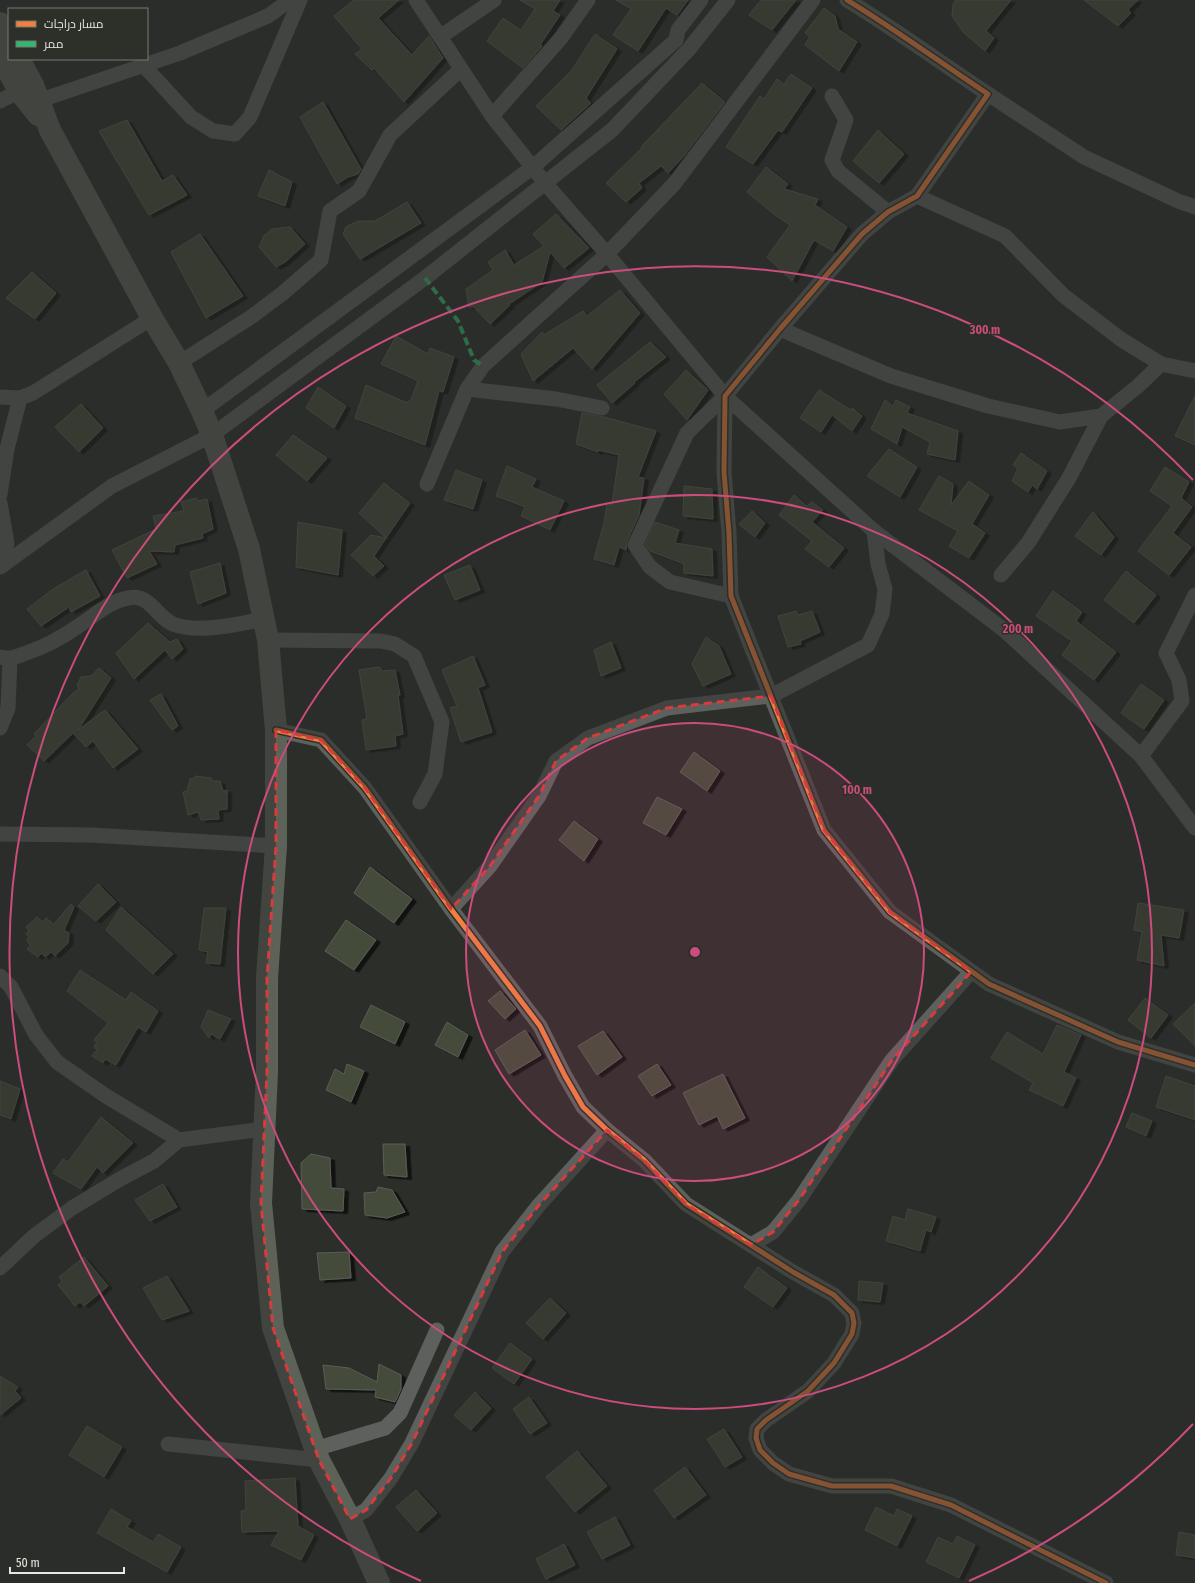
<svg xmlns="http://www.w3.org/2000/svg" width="1195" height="1583" font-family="'Fira Sans Condensed',Cairo,sans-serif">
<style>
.building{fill:#454c3b;stroke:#5a5c58;filter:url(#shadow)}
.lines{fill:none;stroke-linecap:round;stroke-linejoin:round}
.minor{stroke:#5e605d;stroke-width:15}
.primary{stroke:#5d6259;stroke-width:22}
.quiet{stroke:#33b770;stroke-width:4;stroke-dasharray:8 4;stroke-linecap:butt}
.cycleway-casing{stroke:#2c3028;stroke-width:8}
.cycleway{stroke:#f27e40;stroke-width:5}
.marked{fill:none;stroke:#d83b3b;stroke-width:3;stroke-dasharray:8 5;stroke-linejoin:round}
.ring{fill:none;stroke:#cb4c7d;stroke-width:2}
.centre{fill:#cb4c7d;stroke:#2c3028;stroke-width:2}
.ring-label{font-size:12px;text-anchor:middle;font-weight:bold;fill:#cb4c7d;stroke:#2c3028;stroke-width:3;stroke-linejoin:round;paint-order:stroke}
</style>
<defs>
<filter id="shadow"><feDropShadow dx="4.5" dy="2.5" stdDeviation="0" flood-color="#0009"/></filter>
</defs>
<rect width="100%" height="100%" fill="#2c2e2a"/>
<g class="building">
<path d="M354,0h45l-21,18 34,37 17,-19 14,22 -39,44 -30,-34 -2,2 -17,-16 7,-5 -28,-33z"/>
<path d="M520,0h40l-7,11 7,4 -20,30 2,1 -19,22 -36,-27 16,-23 18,12 14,-21z"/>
<path d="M616,0h72l-11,15 -11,-7 -28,43 -25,-16 18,-26z"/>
<path d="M761,0h35l-24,30 -23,-15z"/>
<path d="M956,0h55l-25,31 8,7 -9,13 -21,-18 -12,-17 1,-12z"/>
<path d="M1084,0h54l-10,10 3,3 -13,13z"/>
<path d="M824,8l11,8 3,13 19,13 -18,29 -34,-26 5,-9 -5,-3z"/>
<path d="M595,34l22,15 -31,49 5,5 -30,27 -25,-24 36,-36z"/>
<path d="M791,74l21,14 -30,44 -4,-2 -25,34 -27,-17 34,-51 4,3 13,-20 7,5z"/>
<path d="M702,83l23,19 -41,54 -16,17 -7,-7 -22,17 3,5 -16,14 -20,-19 36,-35 -1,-1z"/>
<path d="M323,102l38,67 -3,5 -10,3 -11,7 -37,-67z"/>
<path d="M127,120l35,61 11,-6 14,20 -38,20 -50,-84z"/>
<path d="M878,130l26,24 -25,29 -26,-22z"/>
<path d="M766,167l22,17 -4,5 34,10 -3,6 32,22 -14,24 -19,-11 -22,41 -25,-24 23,-32 -15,-10 -28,-23z"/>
<path d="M269,170l23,12 -7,24 -27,-10z"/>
<path d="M407,202l14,21 -61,36 -17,-25 3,-7 12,-6h17z"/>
<path d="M556,214l33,34 -25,20 -14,-16 -8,30 -33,22 1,1 -20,19 -17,-18 -4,1 -3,-18 27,-19 -5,-8 17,-12 9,15 30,-19 -11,-12z"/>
<path d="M290,227l15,17 -20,18 -9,5 -17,-20 5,-11 8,-7z"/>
<path d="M200,234l43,62 -37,22 -35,-66z"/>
<path d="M32,272l24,21 -21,26 -29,-21z"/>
<path d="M620,290l20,23 -48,56 -19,-21 -40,33 -12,-27 21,-22 2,3 39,-24 4,5z"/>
<path d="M396,336l32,18 2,-6 24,9 -11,35 -4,-1 -14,54 -70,-27 11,-33 41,18 1,-2 2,1 8,-21 -37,-17z"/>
<path d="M650,342l16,15 -32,25 1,1 -23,20 -15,-18z"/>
<path d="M686,370l22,20 -21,30 -23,-26z"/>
<path d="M318,387l28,19 -12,22 -28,-20z"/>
<path d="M819,390l32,20 1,-2 10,8 -10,15 -20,-16 -11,17 -21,-14z"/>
<path d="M1195,396v49l-20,-9z"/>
<path d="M885,400l8,6 3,-6 14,7 -3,6 51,18 -3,29 -28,-6 3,-12 -28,-15 -5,17 -26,-15z"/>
<path d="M81,404l22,24 -24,24 -24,-25z"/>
<path d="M582,413l22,4 52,14 -18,46 6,1 -5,37 -12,26 -1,9 -7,-3 -5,18 -20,-6 10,-36 3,-19h5l7,-49 -21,-5v2l-22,-8z"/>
<path d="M293,435l34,23 -20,23 -31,-26z"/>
<path d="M889,449l28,18 -17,30 -33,-21z"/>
<path d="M1021,453l26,18 -10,18 -5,-4 -4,7 -16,-11 6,-13 -5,-3z"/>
<path d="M507,466l29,13 -4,8 32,14 -14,29 -29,-14 4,-9 -29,-11z"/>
<path d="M1165,467l24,15 -8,16 11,9 -19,26 18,14 -22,28 -31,-24 34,-45 -22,-15z"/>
<path d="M456,470l26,10 -9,29 -29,-9z"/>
<path d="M939,476l14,8 -2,21 18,-24 20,14 -17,29 13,9 -16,25 -20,-12 9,-15 -39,-21z"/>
<path d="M384,483l26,20 -24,35 -27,-25z"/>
<path d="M684,486l28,3 1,30 -30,-3z"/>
<path d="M794,495l13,11 5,-4 11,8 -11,12 32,26 -15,19 -24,-18 7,-8 -33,-26z"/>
<path d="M196,498l2,3 9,-2 6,30 -11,5 1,4 -28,7 -1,7 -25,-1 8,13 -30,14 -15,-28 44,-21 -3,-13 31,-5 -3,-9z"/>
<path d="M752,511l13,12 -10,14 -16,-13z"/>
<path d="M1093,512l21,25 -13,18 -26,-19z"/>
<path d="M298,522l44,8 -4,45 -42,-8z"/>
<path d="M655,522l24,8 -4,13 37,6 1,27 -29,-3v-9l-34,-13 -5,-7z"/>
<path d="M371,535l15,3 -12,18 10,10 -11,10 -22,-21z"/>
<path d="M220,563l6,30 -28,11 -8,-32z"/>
<path d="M470,565l10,25 -25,10 -11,-25z"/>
<path d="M86,570l14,26 -29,16 -2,-5 -28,19 -14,-17 26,-20z"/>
<path d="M1126,571l30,24 -22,28 -30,-23z"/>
<path d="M1053,591l29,21 -6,9 40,31 -22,28 -32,-25 10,-14 -36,-25z"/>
<path d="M796,611l2,4 14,-4 8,21 -20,9 1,3 -13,3 -10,-31z"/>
<path d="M148,623l22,19 7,-3 6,10 -11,10 -7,-9 -31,29 -18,-26z"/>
<path d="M706,637l13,9 12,28 -28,12 -11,-22z"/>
<path d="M611,642l10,26 -20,8 -7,-26z"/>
<path d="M473,656l12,29 -7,3 14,44 -31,10 -11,-34 7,-2 -15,-36z"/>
<path d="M379,667l4,4 12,-1 5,25h-2l5,39 -8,2 1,10 -30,4 -4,-30 5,-1 -8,-49z"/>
<path d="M99,668l12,10 -33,52 27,-20 33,39 -25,19 -20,-27 -7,6 -13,-14 -29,28 -17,-16 9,-9 -2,-2 39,-41 6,-4 -2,-4 4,-8 10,-1z"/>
<path d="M1141,684l23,16 -20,29 -23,-16z"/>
<path d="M161,694l17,32 -6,4 -22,-30z"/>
<path d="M694,752l26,19 -13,20 -27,-19z"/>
<path d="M195,776l16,2 2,3h7l3,10 4,-1v19l-9,1 1,9 -18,1 -3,-8 -10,3 -5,-23 4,-1 3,-12 5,-1z"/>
<path d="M657,797l25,12 -16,26 -23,-12z"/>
<path d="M574,821l24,18 -14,22 -25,-21z"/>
<path d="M370,867l42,32 -18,24 -40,-30z"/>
<path d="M98,884l18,18 -20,19 -18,-15z"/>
<path d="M1138,903l46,7 -5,28 -18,-3 3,31 -27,-6 5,-28 -8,-2z"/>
<path d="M71,904l3,3 -10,23 5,3 -1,10 -13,13 -4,-4 -6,5 -3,-4 -4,4 -11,-8 3,-3 -3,-6 2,-3 -3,-3 3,-3 -3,-4 11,-10 6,5 3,-4 8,6z"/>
<path d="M121,907l52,47 -20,20 -47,-44z"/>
<path d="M204,908h22l-6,56 -14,-1 2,-11 -9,-2z"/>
<path d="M346,920l30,20 -22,30 -29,-19z"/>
<path d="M80,970l46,30 5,-8 27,19 -12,21 -8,-5 -22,38 -11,-6 -2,4 -11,-7 5,-6 -3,-3 3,-5 -3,-2 14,-17 -41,-32z"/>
<path d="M500,991l16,18 -11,10 -17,-18z"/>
<path d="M1145,998l23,17 -17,23 -23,-18z"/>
<path d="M1195,1003v43l-22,-22z"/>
<path d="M371,1005l34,17 -10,22 -35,-17z"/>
<path d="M208,1010l23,9 -11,20 -9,-5 -2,4 -8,-11z"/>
<path d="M447,1022l21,13 -10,22 -23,-12z"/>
<path d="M1057,1025l24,10 -17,37 12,6 -13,28 -34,-16 4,-7 -42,-25 16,-26 36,22z"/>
<path d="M525,1030l16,25 -32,19 -14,-24z"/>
<path d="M603,1031l19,26 -25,18 -19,-29z"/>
<path d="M347,1064l17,7 -13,31 -25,-12 9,-21 9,5z"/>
<path d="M657,1064l14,21 -19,11 -14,-20z"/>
<path d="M723,1074l22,44 -22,11 -6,-13 -18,9 -16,-32z"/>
<path d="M1166,1076l29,10v34l-39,-13z"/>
<path d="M0,1081l20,8 -9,30 -11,-4z"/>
<path d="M1132,1113l20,8 -6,15 -20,-9z"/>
<path d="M101,1117l32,26 -30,30 -6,-6 -16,22 -28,-16 10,-14 5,3z"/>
<path d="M383,1144h22l2,33 -23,-2z"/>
<path d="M311,1154l19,4 1,30 13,1 -1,22 -41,-2 -1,-46z"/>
<path d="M163,1184l14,23 -27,14 -15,-21z"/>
<path d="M378,1187l14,3 13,22 -18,6 -22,-3 -1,-22 12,-1z"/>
<path d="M908,1209l28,8 -5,15 -5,-2 -6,21 -34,-10 7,-25 12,4z"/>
<path d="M349,1252l2,26 -31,2 -3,-27z"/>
<path d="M84,1257l24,29 -24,20 -4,-4 -5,4 -17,-21 4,-4 -3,-4z"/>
<path d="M758,1267l29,21 -14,19 -29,-20z"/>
<path d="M167,1276l22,35 -27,9 -19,-32z"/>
<path d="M859,1281l24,2 -3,19 -22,-2z"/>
<path d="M550,1298l16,15 -23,26 -17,-16z"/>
<path d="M510,1343l22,16 -18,25 -22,-16z"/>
<path d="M379,1364l22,11v14l-6,13 -20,-5 1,-7 -50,-1 -3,-24 26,3 28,14z"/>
<path d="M0,1376l18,11 -3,4 6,7 -21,17z"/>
<path d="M475,1392l16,16 -20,22 -17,-15z"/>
<path d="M529,1397l18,26 -17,11 -17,-25z"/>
<path d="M87,1426l35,21 -18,30 -35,-22z"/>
<path d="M724,1429l18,28 -17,10 -18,-28z"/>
<path d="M577,1451l30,35 -32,26 -29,-35z"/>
<path d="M685,1467l21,28 -32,23 -20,-28z"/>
<path d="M295,1478l3,48 16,9 -13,25 -30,-15 8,-14 -37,1 -1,-21 5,-1 -1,-29z"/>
<path d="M416,1490l21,23 -20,18 -21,-24z"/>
<path d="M876,1507l18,9 3,-7 15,7 -15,30 -32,-16z"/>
<path d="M111,1509l20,12 -4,6 26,15 5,-8 23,13 -14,25 -70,-39z"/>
<path d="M615,1517l15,28 -28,14 -15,-27z"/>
<path d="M1179,1532l16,3v23l-19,-3z"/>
<path d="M957,1536l18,9 -16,33 -33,-16 12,-25 15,7z"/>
<path d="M564,1544l11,21 -29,14 -10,-20z"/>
</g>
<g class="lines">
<g class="minor">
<path d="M416,0l76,116 53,67 62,71 118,142 149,135 130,99 137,126 54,72"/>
<path d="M847,0c48,29 94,63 141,94l-71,102 -29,16 -26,22 -82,95 -55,67 -1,76 5,61 2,63 93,234 66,82 99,72 129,58 77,23"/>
<path d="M440,37l54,-37"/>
<path d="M144,66l47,51 22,14 22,3 15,-17 50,-117"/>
<path d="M988,94l96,63 94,44 17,6"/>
<path d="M832,96l14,24 -14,40 6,11 50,41"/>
<path d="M0,101l28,-14"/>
<path d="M38,101l142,-48 88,-37 22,-16"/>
<path d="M492,116l69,-78 27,-38"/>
<path d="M917,196l88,40 59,60 58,44 39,24 34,7"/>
<path d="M780,329l111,47 97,30 72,16 41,-6 37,-30 23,-22"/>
<path d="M179,363l72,-46 32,-24 38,-33 9,-49 29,-20 31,-56 71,-66"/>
<path d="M467,389l89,10 46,9"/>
<path d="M725,396l-38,37 -52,112 15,22 20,15 61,14"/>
<path d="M0,397l20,1 13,-5 119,-75"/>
<path d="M202,411l331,-244 143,-127 2,-10 23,-30"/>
<path d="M427,484l40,-95 16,-23 124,-112 67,-70 139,-184"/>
<path d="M0,494l7,-45 13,-51"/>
<path d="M0,503l7,40 -4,22 -3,2"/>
<path d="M3,565l109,-79 100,-51 213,-157 187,-148 77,-81 39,-49"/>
<path d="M1001,575l27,-32 41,-65 32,-62"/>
<path d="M268,640l113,1 14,3 19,12 28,66 -7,52 -15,28"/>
<path d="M0,657c11,3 18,-1 29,-5 18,-6 35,-16 51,-27 15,-10 30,-24 48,-27 22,-5 28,19 45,26 26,10 64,0 91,-5"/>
<path d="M0,728l8,-20 2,-49"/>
<path d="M276,730l45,10 44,48 86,121 89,117 25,50 18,31 24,23 37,30 42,44 107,68 41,23 18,18 2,10 -2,11 -18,29 -26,28 -42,29 -9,9 -1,9 4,12 13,13 16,11 43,12h59l60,19 155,78"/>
<path d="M1141,756l41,-55 -3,-21 -13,-27 29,-58"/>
<path d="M0,834l91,1 185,11"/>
<path d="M451,909l39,-43 49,-70 17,-35 32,-23 79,-30 104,-12 97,-51 14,-31 3,-25 -7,-25 -4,-33"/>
<path d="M0,976l11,11 25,48 21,27 49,34 73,44"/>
<path d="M751,1245l22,-13 26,-32 93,-140 79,-88"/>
<path d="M0,1268l34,-32 38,-28 48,-29 34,-18 25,-21 85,-11"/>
<path d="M168,1444l151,16"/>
<path d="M315,1449l70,-21 15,-15 37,-83"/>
<path d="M350,1519l16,-9 25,-32 21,-35 90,-191 37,-47 68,-75"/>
</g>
<g class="primary">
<path d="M0,23l9,17"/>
<path d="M0,56l19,35 19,24"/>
<path d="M19,59l14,26 17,45 102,188 27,45 23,48 10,24 37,114 19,91 8,90v116l-9,132v94l-6,131 12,125 46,132 31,59 29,64"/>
</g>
<path class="quiet" d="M425,278l33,43 16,39 9,6"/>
<g class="cycleway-casing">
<g id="cycleway">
<path d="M847,0c48,29 94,63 141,94l-71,102 -29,16 -26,22 -82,95 -55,67 -1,76 5,61 2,63 93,234 66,82 99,72 129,58 77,23"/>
<path d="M276,730l45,10 44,48 86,121 89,117 25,50 18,31 24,23 37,30 42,44 107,68 41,23 18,18 2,10 -2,11 -18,29 -26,28 -42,29 -9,9 -1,9 4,12 13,13 16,11 43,12h59l60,19 155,78"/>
</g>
</g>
<use href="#cycleway" class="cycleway"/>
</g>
<path d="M0 0H1195V1583H0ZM771,696l53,134 66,82 81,60 -79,88 -93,140 -26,32 -22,13 -65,-41 -42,-44 -37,-30 -68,75 -37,47 -90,191 -21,35 -25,32 -16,9 -31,-59 -46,-132 -12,-125 6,-131v-94l9,-132v-116l45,10 44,48 86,121 39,-43 49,-70 17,-35 32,-23 79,-30z" fill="#2c2e2a" fill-opacity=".55" fill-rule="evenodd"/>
<path class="marked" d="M771,696l53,134 66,82 81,60 -79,88 -93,140 -26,32 -22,13 -65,-41 -42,-44 -37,-30 -68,75 -37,47 -90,191 -21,35 -25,32 -16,9 -31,-59 -46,-132 -12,-125 6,-131v-94l9,-132v-116l45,10 44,48 86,121 39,-43 49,-70 17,-35 32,-23 79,-30z"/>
<circle cx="695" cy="952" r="229" fill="#cb4c7d" fill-opacity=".12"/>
<g class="ring">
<circle cx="695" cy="952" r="229"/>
<circle cx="695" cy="952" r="457"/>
<path d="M1193 1424A686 686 0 0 1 969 1581M421 1581A686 686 0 1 1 1193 480"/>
</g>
<circle cx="695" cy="952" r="6" class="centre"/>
<g class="ring-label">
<text x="985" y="334">300 m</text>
<text x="1018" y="633">200 m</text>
<text x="857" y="794">100 m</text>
</g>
<rect x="8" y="8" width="140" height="52" fill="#2c3028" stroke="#767a73"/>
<rect x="16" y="21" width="20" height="6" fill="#f27e40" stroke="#767a73"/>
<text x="44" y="28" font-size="12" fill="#e6e8e3">مسار دراجات</text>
<rect x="16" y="41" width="20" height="6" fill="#33b770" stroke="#767a73"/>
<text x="44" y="48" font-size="12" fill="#e6e8e3">ممر</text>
<path d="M10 1567v6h114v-6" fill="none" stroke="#e6e8e3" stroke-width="2"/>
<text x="16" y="1567" font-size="12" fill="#e6e8e3" stroke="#2c3028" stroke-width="3" paint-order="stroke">50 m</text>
</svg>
